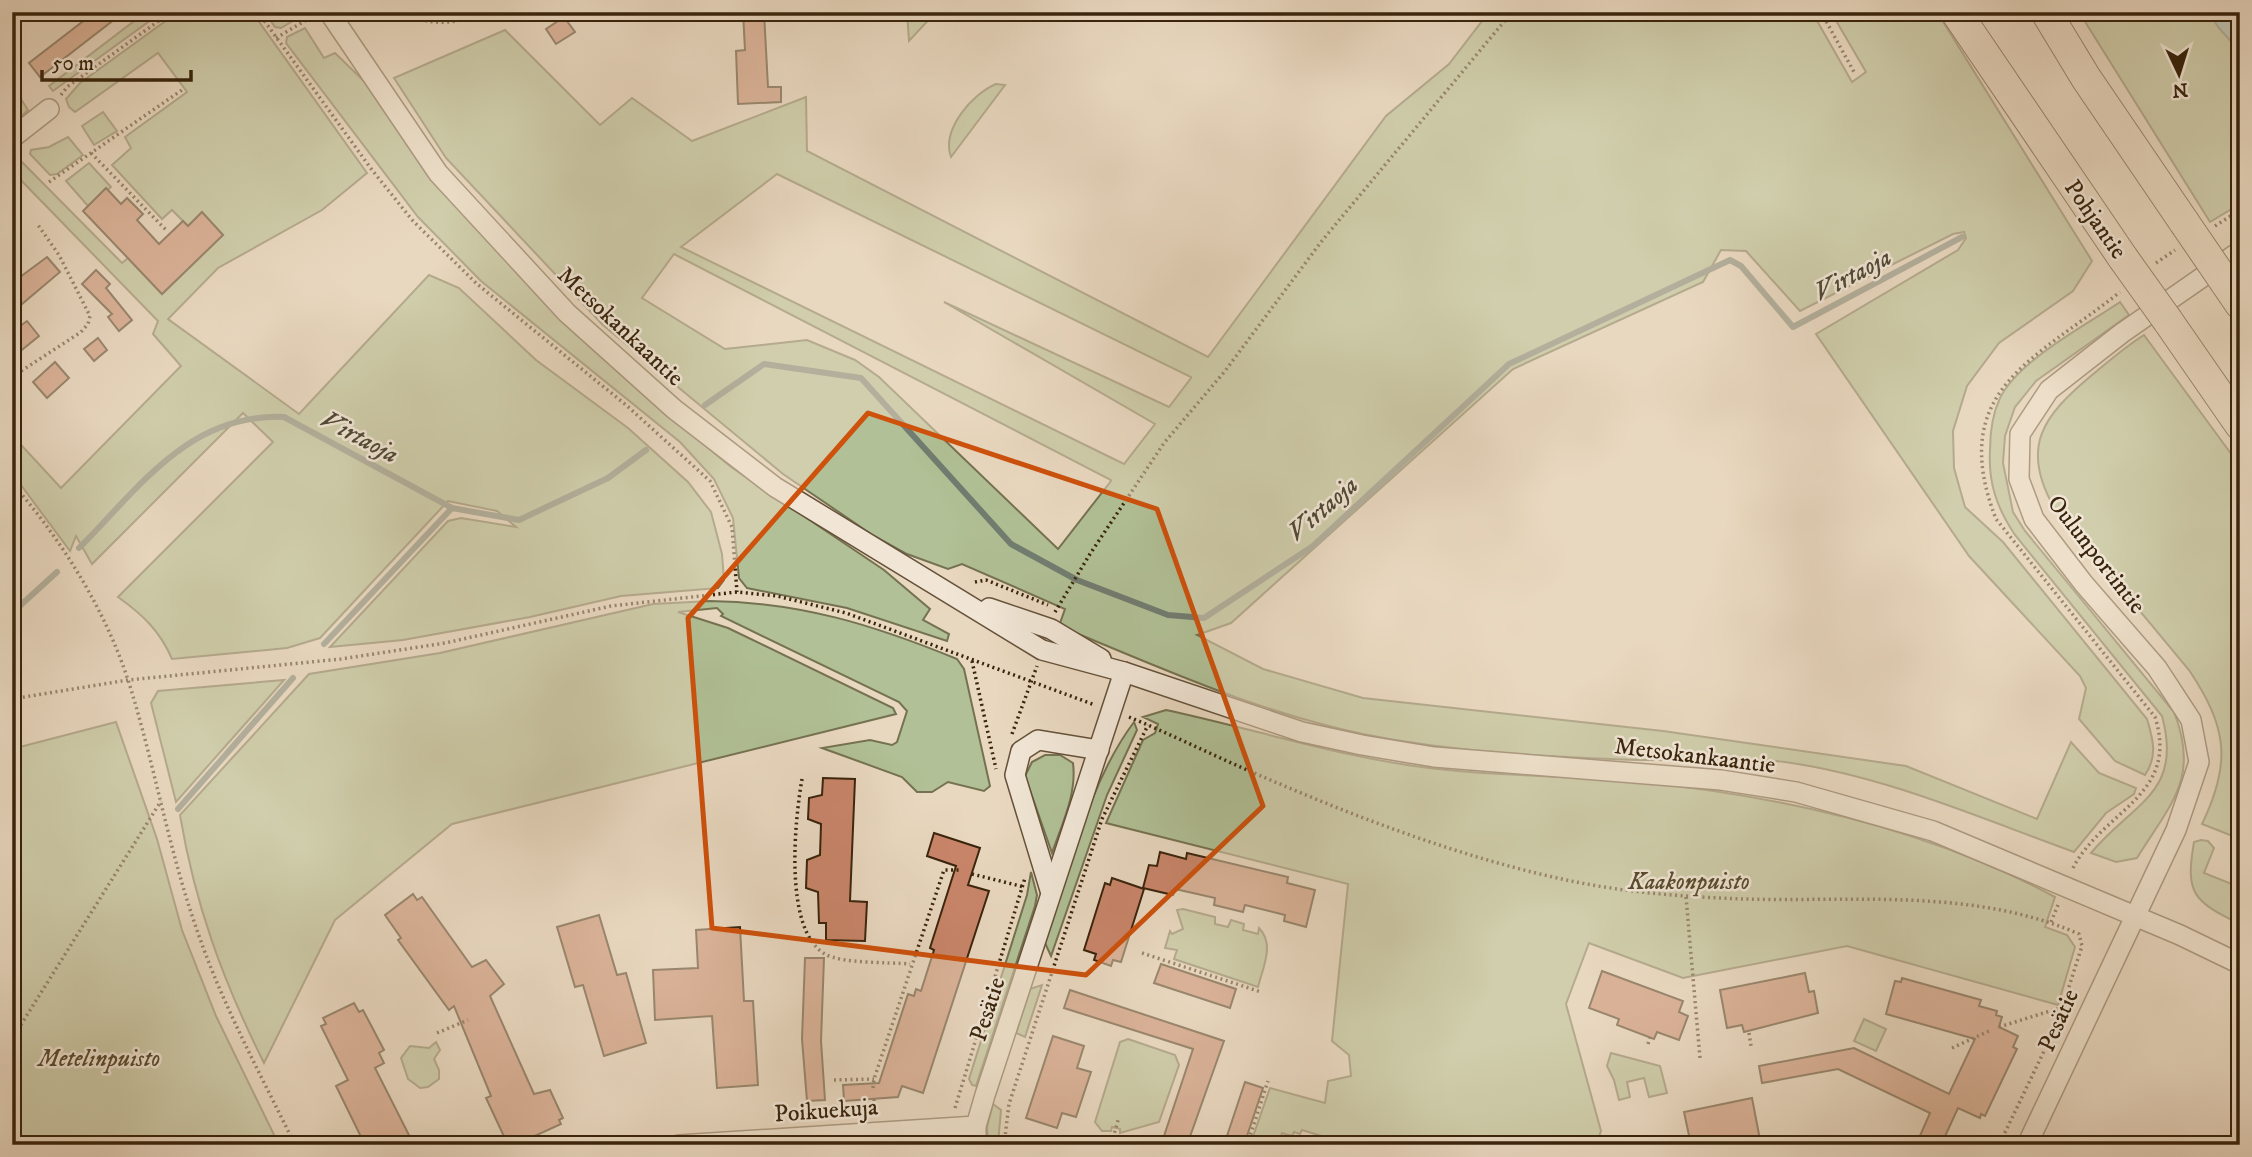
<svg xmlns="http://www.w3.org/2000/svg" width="2252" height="1157" font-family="'IM FELL DW Pica',serif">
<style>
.green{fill:#b1c096;stroke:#757251;stroke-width:2;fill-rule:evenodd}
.water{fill:#97b9b4;stroke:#717d71;stroke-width:2}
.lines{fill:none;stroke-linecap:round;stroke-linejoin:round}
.stream{stroke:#717d71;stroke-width:6}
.building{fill:#c9856a;stroke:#39240c;stroke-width:2}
.minor-casing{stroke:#655139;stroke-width:22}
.highway-casing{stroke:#39240c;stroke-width:32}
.path{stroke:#39240c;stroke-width:3.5;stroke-dasharray:2 3.5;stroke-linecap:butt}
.minor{stroke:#f1e6d6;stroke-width:19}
.highway{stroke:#e9d8c0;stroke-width:30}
.highway-bridge-casing{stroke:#39240c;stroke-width:32;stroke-linecap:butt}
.highway-bridge{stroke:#e9d8c0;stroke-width:30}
.marked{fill:none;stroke:#ce510c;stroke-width:5;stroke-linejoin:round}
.labels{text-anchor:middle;stroke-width:5;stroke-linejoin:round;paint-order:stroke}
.street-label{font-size:24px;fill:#39240c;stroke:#f1e6d6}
.park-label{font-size:24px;font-style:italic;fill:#574b2e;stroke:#f1e6d6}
.water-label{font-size:26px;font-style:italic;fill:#504936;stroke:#f1e6d6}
</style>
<rect width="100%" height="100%" fill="#e9d8c0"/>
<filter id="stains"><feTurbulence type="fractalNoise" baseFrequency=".00286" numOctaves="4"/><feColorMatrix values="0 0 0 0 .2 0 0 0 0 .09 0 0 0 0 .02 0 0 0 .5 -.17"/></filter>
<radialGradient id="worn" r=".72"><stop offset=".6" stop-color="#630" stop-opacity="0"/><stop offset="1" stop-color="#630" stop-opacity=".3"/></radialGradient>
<g class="green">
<path d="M146,12h16l-109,79 -4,-5z"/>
<path d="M178,12h74l115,161 -45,37 -104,58 -50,51 131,95 130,-139 30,13 77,72 92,68 60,54 23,30 11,42 2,26 -6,8 -97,8 -91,21 -127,23 -73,7 118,-126 13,-3 55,9 -19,-16 -49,-10 -128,137 -33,10 -115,11c-12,-28 -29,-44 -54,-62l155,-155 -30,-29 -151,151 -16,-28 -6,15 -58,-78v-38l49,53 120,-122 -28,-32 5,-13 -146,-150v-19l110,111 6,-5 34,36 61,-59 -21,-22 -14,13 -16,-16 -10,9 -50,-54 19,-17 -6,-11 62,-45 -29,-39 -83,59 -6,-5 -3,-8 14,-16z"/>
<path d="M265,12h43l-27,16 -6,-1z"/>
<path d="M907,12h29l-27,29z"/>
<path d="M1489,12h323l40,70 14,-10 -35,-60h106l155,249 -19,30 -74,52 -32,43 -14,45 1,37 11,39 38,35 144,177c6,20 11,37 -2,56l-30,-14 -36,-42 7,-31 -6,-12 -111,-120 -153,-222 142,-84 8,-12 -2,-6 -11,2 -153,77 -54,-60 -25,-1 -18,32 -190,87 -282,254 -34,12 66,34 100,29 300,33 243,35 131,53 34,-77 28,31 37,15 -2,6 -28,19 -32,39c-94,-34 -189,-76 -289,-90 -48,-6 -99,-1 -148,-2 -91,-3 -185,-8 -274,-26 -106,-22 -204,-67 -304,-108l6,-17 -103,-45 -14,5 -41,-15 -36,-20 -88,-60 -180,-149 -157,-167 -52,-80 111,-48 95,95 32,-27 60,43 114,-44 1,54 401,206 178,-241 63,-52zM777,174l414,203v1l-22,29 -225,-105 211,122 -31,40 -443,-217zM674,254l437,226v1l-53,68 -179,-172 -24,-17 -48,-20 -82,9 -83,-51z"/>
<path d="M2079,12h161v192l-30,18z"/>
<path d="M305,28l19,30 11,-5 34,33 196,235 72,68 94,78 153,103 46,39 -7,11 26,14 -2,7 -100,-33 -100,-20 -8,-10 -6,-60 -19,-39 -34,-37 -199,-161 -63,-64 -132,-174 1,-6z"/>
<path d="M996,84l9,1 -54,72c-10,-27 21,-63 45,-73z"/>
<path d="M12,85l16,25 -16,15z"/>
<path d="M103,112l14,19 -23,14 -12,-19z"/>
<path d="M68,137l15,18 -26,19 -7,1 -20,-21 1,-4 18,-3z"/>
<path d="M89,163l22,24 -23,19 -22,-25z"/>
<path d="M2120,302l9,13 -93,66 -21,26 -10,29 -2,27 10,49 12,19 149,181c26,66 -3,91 -37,146l-21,4 -25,-9c43,-51 92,-60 71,-137l-147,-181c-18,-27 -27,-52 -25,-85 0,-16 3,-37 10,-52 19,-38 85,-72 120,-96z"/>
<path d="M2144,335l96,131v373l-38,-15c30,-62 25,-97 -13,-154l-134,-161c-36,-62 -12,-93 37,-134 17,-14 33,-28 52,-40z"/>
<path d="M710,601c90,1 164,24 247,58l7,10 26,117 -6,5 -36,-9 -16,10h-15l-15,-15 -80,-29 48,-8 22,5 5,-3 10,-31 -8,-9 -178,-86 2,-2 -6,-6 -39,4 50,16 165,80 3,6 -444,110 -117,96 -71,143c-41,-82 -69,-158 -84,-248l129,-141 131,-21 213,-49z"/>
<path d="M284,680l-108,122 -25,-99 7,-12z"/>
<path d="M1166,710c89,19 173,47 263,58 70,9 141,7 211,14 142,14 288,47 415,115l-10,30 22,8 8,12 -17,58 -211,-59 -164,32 -94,-35 -23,61 35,127 -5,14h-266l-4,-1 2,-6 -26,-8 -2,4 -6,-2 -2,4 -10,-3 -4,12h-28l20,-57 55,15 3,-22 23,-5 -2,-21 -17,-14 16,-157 -242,-61 37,-83 12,-7 3,-9 -15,-7z"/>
<path d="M116,722l41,117 25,91 34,86 63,129h-267v-396z"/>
<path d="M1134,722l3,8 -30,65 -56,161 -6,-13c25,-73 42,-158 89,-221z"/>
<path d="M1045,755h15l13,8c4,31 -11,61 -21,90l-27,-77 7,-14z"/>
<path d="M2201,840l7,1 6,7 -10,25 30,12 6,-14v53c-47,-23 -55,-30 -46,-82z"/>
<path d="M1031,872l6,23 -2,11 -59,180 -4,-1 -3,-6 58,-184z"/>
<path d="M1183,909l32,8v7l13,3 3,-7 13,4 -1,6 15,4 1,-6c16,16 4,39 -1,59l-84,-28 3,-9 -12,-2 5,-17 2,3 11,-5 -6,-19z"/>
<path d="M1042,985l-17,52 -9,-4 14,-44z"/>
<path d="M1864,1019l22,10 -10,22 -22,-10z"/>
<path d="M1128,1039l47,16 4,10 -20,57 -39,11v-4l-8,-2 -1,4h-9l-7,-9 25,-80z"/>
<path d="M436,1042l4,8 -6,9 5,11v9l-11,8 -8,1 -12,-9 -7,-21 9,-12 19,2z"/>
<path d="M1611,1053l49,13 7,27 -18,4 -5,-19 -17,4 3,15 -11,3 -5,-20 -7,-14z"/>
<path d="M993,1104l8,6 -3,34 -10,1 -1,-18z"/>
</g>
<path class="water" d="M2210,12h30v40c-10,-14 -25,-24 -30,-40z"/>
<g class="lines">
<g class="stream">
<path d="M705,405l59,-41 97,14 150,166 66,36 91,35 36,3 109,-72 196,-182 221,-104 11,6 52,61 169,-90"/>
<path d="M79,548c61,-61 110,-135 205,-131l168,91 67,12 89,-42 38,-28"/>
<path d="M12,613l45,-41"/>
<path d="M324,644l128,-136"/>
<path d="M178,809l115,-131"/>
</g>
</g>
<g class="building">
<path d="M95,12h29l-84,65 -11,-14z"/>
<path d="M743,12h21l4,75h13v15l-43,2 -2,-53 9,-1z"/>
<path d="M564,17l11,15 -19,12 -10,-15z"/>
<path d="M106,188l15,16 6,-6 16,16 -6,6 22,24 24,-23 5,5 14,-14 21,23 -61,59 -79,-83z"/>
<path d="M47,257l13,15 -38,32 -10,-12v-9z"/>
<path d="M96,270l14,14 -4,4 26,32 -13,11 -11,-14 4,-3 -30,-30z"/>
<path d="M27,321l12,15 -27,22v-26z"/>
<path d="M98,338l9,12 -13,11 -10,-12z"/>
<path d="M55,362l14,16 -22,20 -14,-16z"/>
<path d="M823,778l32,1 -5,122 17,1 -2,39 -39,-1v-17h-7l-1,-31 -12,-4 1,-28 13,-5 1,-31 -13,-5 1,-21 13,-3z"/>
<path d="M934,833l46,15 -12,37 21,6 -66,202 -21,-7 -4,11 -54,4 -1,-16 36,-2 29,-89 6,2 2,-7 5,2 13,-41 -4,-2 26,-82 -29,-10z"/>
<path d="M1160,852l26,7 1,-6 101,24 -1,6 28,7 -9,37 -22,-6 1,-6 -40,-10 -2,7 -29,-7 1,-7 -40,-9 -2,6 -30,-7 6,-23 8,1z"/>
<path d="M1112,878l32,11 -23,73 -8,-2 -2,6 -17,-6 2,-6 -12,-4 21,-67 5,2z"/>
<path d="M413,894l4,6 5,-3 50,70 14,-7 18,24 -14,12 44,98 16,-4 13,28 -4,2 2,4 -46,21h-7l-22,-47 5,-2 -37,-90 -5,4 -51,-70 3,-2 -16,-23z"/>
<path d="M599,915l18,60 9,-2 20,70 -42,13 -21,-71 -8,2 -18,-60z"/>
<path d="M740,927l4,74h9l5,84 -41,3 -5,-72 -57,4 -2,-50 45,-2 -2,-38z"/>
<path d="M805,958h19l-3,83 4,59 -18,1 -5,-62z"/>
<path d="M1161,964l75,25 -6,19 -76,-25z"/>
<path d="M1602,971l81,30 -4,11 9,4 -9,24 -22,-8 -3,7 -37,-14 2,-6 -30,-11z"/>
<path d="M1805,973l4,19 5,-1 4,22 -74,19 -2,-7 -15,3 -7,-38z"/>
<path d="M1902,978l79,22 -2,6 18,5 -1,4 6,2 -3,10 19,9 -5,11 4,2 -32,67 -4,-2 -1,4 -22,-10 -17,37h-25l14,-32 -92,-44 -76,14 -3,-17 95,-18 95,46 26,-55 -89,-25 9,-33 6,1z"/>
<path d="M1070,990l154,51 -37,104h-26l32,-96 -129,-41z"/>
<path d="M354,1003l5,9 4,-2 21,40 -5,3 5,10 -9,5 39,77h-49l-29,-59 12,-6 -27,-54 5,-2 -3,-6z"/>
<path d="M1053,1036l31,10 -7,22 14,4 -15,45 -14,-4 -5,15 -31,-10z"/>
<path d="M1245,1082l18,6 -19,57h-20z"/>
<path d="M1752,1098l9,47h-70l-7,-33z"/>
</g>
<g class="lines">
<g class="minor-casing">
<g id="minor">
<path d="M329,12l109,161 129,140 107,96 101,78 267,163 82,22 178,60 60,13 72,12 287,23 75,12 137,39 247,104 60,29"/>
<path d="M12,138l37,-29"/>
<path d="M989,608l62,21 50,30"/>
<path d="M1050,890l-35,-115 6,-24 17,-11 61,10"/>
<path d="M679,1145l297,-19"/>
<path d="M976,1145v-19l9,-31 139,-423"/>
<path d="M2027,1145l149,-315 23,-68 -8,-42 -34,-52 -73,-84 -50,-65 -15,-40 1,-45 29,-44 73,-57 118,-82"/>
</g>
</g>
<g class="highway-casing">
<g id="highway">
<path d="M1956,12l167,246"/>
<path d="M2046,12l40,66 98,144"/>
<path d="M2225,282l15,22"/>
<path d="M2168,321l72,104"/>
</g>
</g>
<g class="path">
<path d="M75,12l2,4"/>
<path d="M258,12l114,158 41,51 64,63 149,121 84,76 22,46 5,65"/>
<path d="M405,12c28,17 54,10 83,0"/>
<path d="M1821,12l33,60"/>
<path d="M276,38l32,-19"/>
<path d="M61,95l6,-8 104,-75"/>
<path d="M91,153l76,78"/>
<path d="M49,182l133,-92"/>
<path d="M2215,226l25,-16"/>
<path d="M2156,263l19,-13"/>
<path d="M12,377l69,-45 7,-8 2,-8 -31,-61 -21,-30"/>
<path d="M12,483c50,57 94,128 117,200 26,83 40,169 69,250 25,73 63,142 97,212"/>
<path d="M975,582l11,-2 62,25"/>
<path d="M1055,612l35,-58 74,-111 61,-72 96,-129 191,-230"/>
<path d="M972,661l24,108"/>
<path d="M12,699l116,-19 213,-21 104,-16 166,-37 126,-14 40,4 69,17 249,92"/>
<path d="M1129,717c39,16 77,35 116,52 105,46 218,90 331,113 55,11 112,15 168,17 112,3 230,-11 335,35l3,12 -25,78 -58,121"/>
<path d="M1012,734l25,-68"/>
<path d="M802,779c-7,40 -19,151 23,175 17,10 64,8 85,10"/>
<path d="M2073,868c30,-58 107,-72 82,-151l-159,-198c-50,-129 39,-159 124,-227"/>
<path d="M972,874l52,13"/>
<path d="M1686,897l14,161"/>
<path d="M2051,922l7,-17"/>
<path d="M1142,953l119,39"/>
<path d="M1999,1027l64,-20"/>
<path d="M437,1033l31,-13"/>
<path d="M1749,1033l2,13"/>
<path d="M12,1039l149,-238"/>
<path d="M1648,1044l2,-7"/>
<path d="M1952,1048l37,-17"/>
<path d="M834,1080l40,-1"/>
<path d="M873,1088l1,-9 70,-209h16"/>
<path d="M874,1099v16"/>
<path d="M955,1108l70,-230"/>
<path d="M1113,1138l6,-21"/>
<path d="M1004,1145l5,-41 93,-285 46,-94"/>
<path d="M1247,1145l21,-64"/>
</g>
<use href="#minor" class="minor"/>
<use href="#highway" class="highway"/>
<g class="highway-bridge-casing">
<g id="highway-bridge">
<path d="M2184,222l41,60"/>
<path d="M2123,258l45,63"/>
</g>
</g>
<use href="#highway-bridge" class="highway-bridge"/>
</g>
<path d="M0 0H2252V1157H0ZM868,413l289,96 106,297 -177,169 -374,-47 -24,-310z" fill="#e9d8c0" fill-opacity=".55" fill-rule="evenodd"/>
<path class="marked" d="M868,413l289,96 106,297 -177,169 -374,-47 -24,-310z"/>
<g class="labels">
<g class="street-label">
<text transform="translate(2096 219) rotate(55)" y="8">Pohjantie</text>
<text transform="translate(621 326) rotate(43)" y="8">Metsokankaantie</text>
<text transform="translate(2097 554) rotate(52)" y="8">Oulunportintie</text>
<text transform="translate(1695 755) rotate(7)" y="8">Metsokankaantie</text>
<text transform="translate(987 1009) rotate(-72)" y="8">Pesätie</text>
<text transform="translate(2058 1020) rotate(-66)" y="8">Pesätie</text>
<text transform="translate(826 1110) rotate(-4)" y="8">Poikuekuja</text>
</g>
<g class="park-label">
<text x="1689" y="889">Kaakonpuisto</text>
<text x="99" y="1066">Metelinpuisto</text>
</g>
<g class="water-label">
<text transform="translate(1852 274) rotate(-28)" y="9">Virtaoja</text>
<text transform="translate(360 436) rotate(28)" y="9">Virtaoja</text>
<text transform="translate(1322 508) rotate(-41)" y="9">Virtaoja</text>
</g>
</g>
<rect width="2252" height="1157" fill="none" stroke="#e9d8c0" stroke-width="42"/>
<rect x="14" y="14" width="2224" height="1129" fill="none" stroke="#39240c" stroke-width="3.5"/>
<rect x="21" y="21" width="2210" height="1115" fill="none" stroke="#39240c" stroke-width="2"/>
<g transform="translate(2179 74) rotate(176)" stroke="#f1e6d6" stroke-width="5" paint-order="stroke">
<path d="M0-5L12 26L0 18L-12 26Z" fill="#39240c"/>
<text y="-10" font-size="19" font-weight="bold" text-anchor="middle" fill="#39240c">N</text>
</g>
<path d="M42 70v10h149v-10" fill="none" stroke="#39240c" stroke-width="3.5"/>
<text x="52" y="70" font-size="21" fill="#39240c" stroke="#f1e6d6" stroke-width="5" paint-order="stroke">50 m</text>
<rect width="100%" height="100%" filter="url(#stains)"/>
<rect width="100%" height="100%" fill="url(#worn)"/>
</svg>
